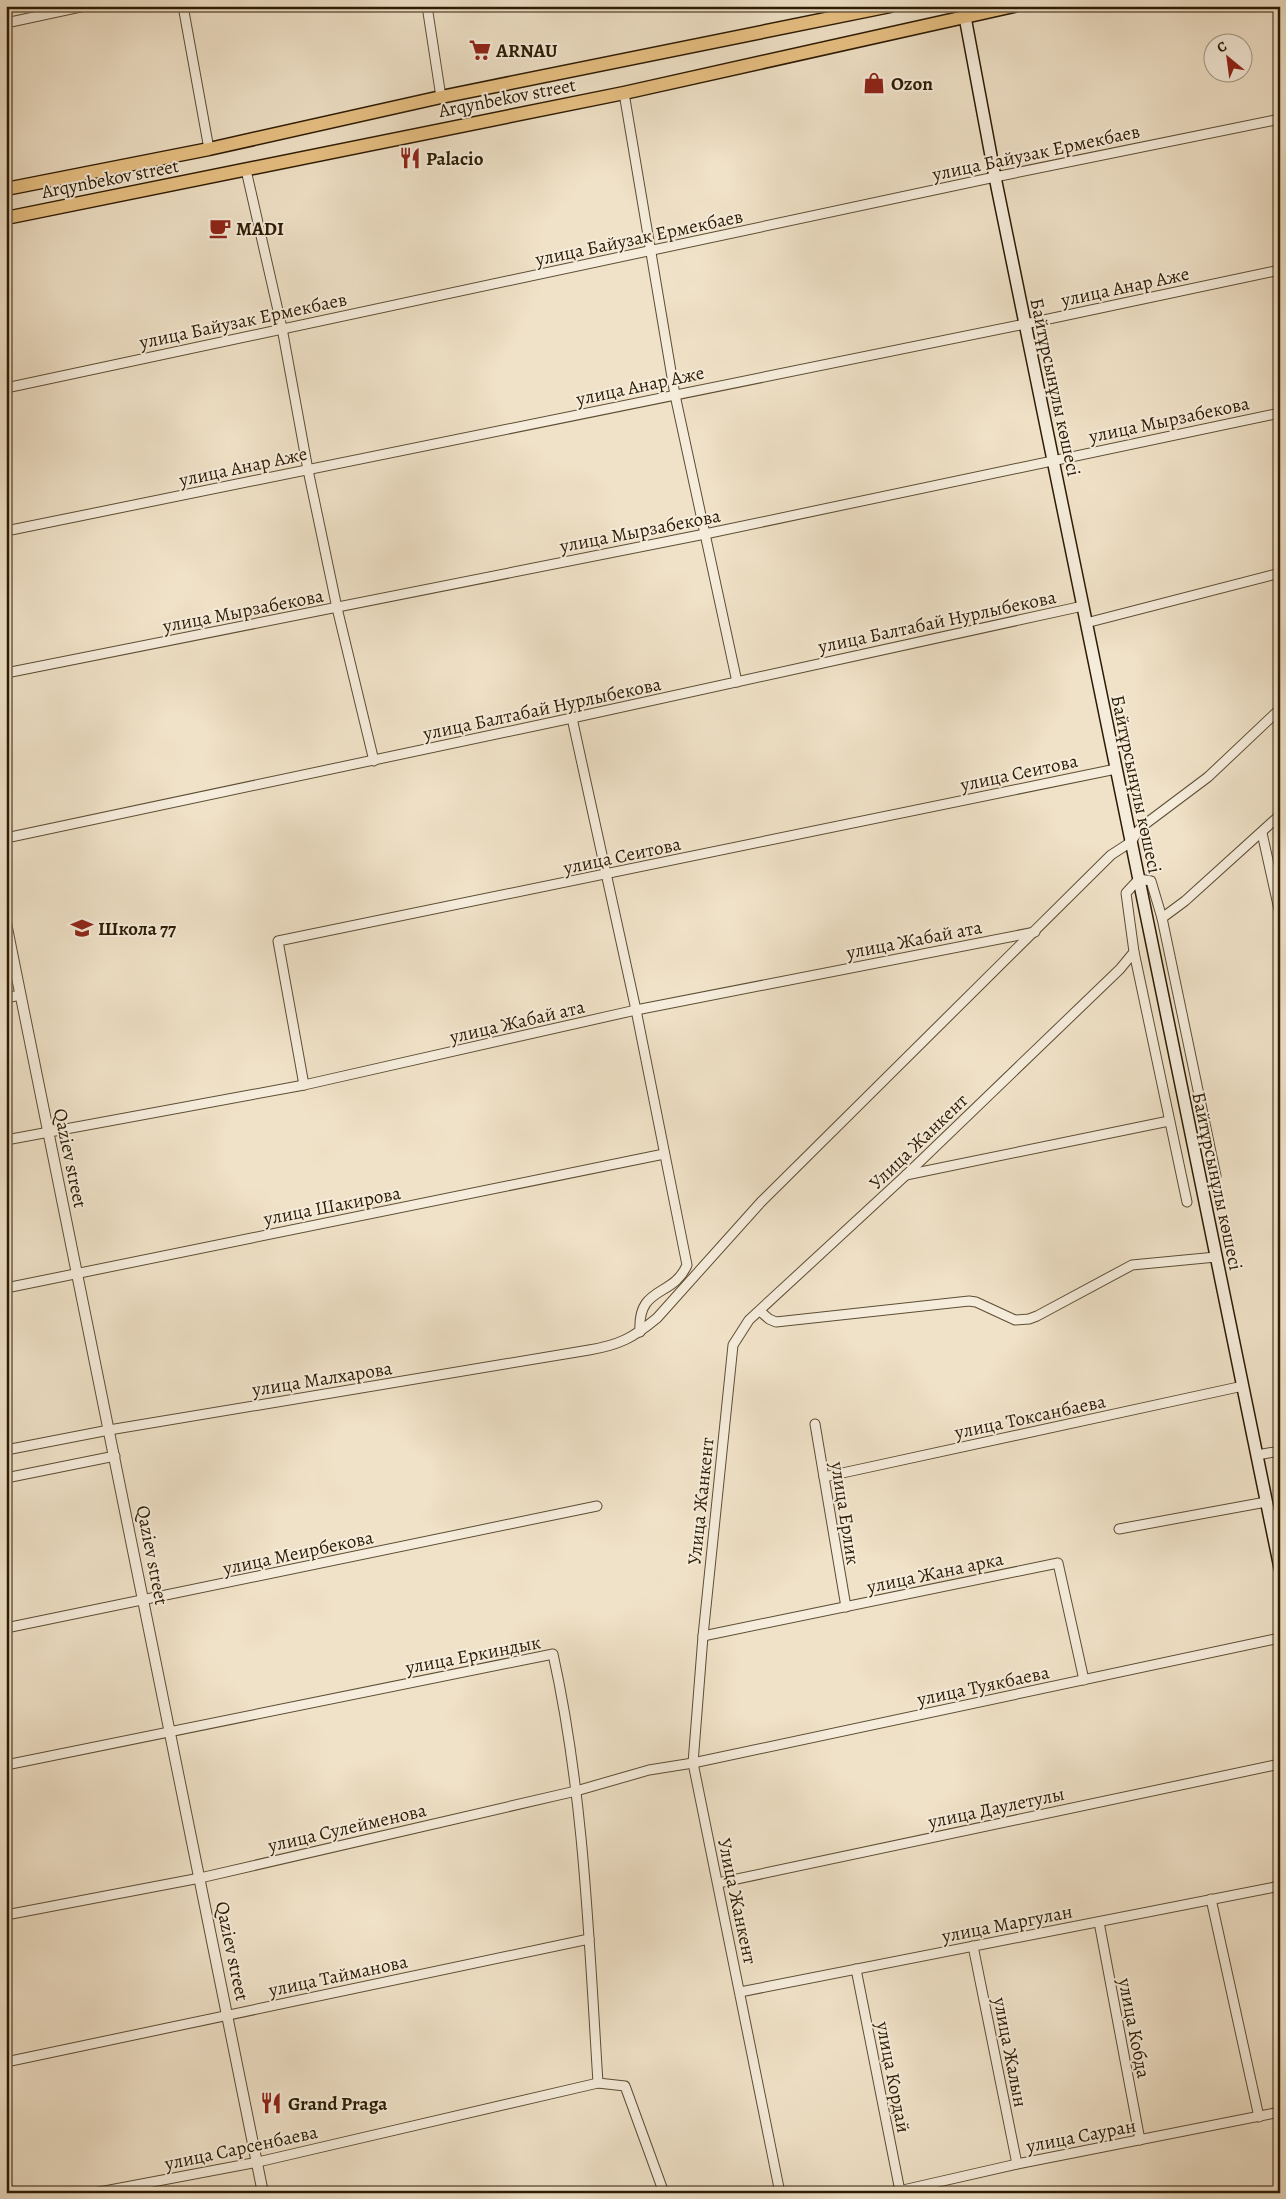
<svg xmlns="http://www.w3.org/2000/svg" width="1286" height="2199" font-family="Alegreya,serif">
<style>
.lines{fill:none;stroke-linecap:round;stroke-linejoin:round}
.minor-casing{stroke:#5d4d34;stroke-width:11}
.tertiary-casing{stroke:#5d4d34;stroke-width:12}
.secondary-casing{stroke:#2c1b03;stroke-width:14}
.primary-casing{stroke:#2c1b03;stroke-width:15}
.minor{stroke:#f5ecdb;stroke-width:9}
.tertiary{stroke:#f5ecdb;stroke-width:10}
.secondary{stroke:#f5ecdb;stroke-width:11}
.primary{stroke:#e8c184;stroke-width:12}
.labels{text-anchor:middle;stroke-width:4;stroke-linejoin:round;paint-order:stroke}
.poi-label{font-size:19px;font-weight:bold;fill:#2c1b03;stroke:#f5ecdb;text-anchor:start}
.street-label{font-size:19px;fill:#2c1b03;stroke:#f5ecdb}
</style>
<rect width="100%" height="100%" fill="#f0e2c8"/>
<filter id="stains"><feTurbulence type="fractalNoise" baseFrequency=".004" numOctaves="4"/><feColorMatrix values="0 0 0 0 .2 0 0 0 0 .09 0 0 0 0 .02 0 0 0 .5 -.17"/></filter>
<radialGradient id="worn" r=".72"><stop offset=".6" stop-color="#630" stop-opacity="0"/><stop offset="1" stop-color="#630" stop-opacity=".3"/></radialGradient>
<g class="lines">
<g class="minor-casing">
<g id="minor">
<path d="M183,6l26,143"/>
<path d="M427,6l14,91"/>
<path d="M964,6l1,11"/>
<path d="M6,23l79,-17"/>
<path d="M624,93l51,302 62,287"/>
<path d="M246,170l36,158 26,142 29,138 37,153"/>
<path d="M6,388l989,-211 285,-58"/>
<path d="M6,531l1019,-207 255,-54"/>
<path d="M1086,623l194,-50"/>
<path d="M6,673l699,-139 575,-121"/>
<path d="M572,718l64,292 51,255c-14,33 -50,20 -47,67"/>
<path d="M1262,833l18,81"/>
<path d="M6,838l566,-120 511,-112"/>
<path d="M1134,952l-8,-59 13,-14 12,2 11,37"/>
<path d="M6,998l14,-3"/>
<path d="M304,1085l-26,-144 838,-172"/>
<path d="M6,1140l298,-55 332,-75 399,-78"/>
<path d="M906,1175l263,-54"/>
<path d="M1216,1176l-54,-258 23,-17 95,-86"/>
<path d="M6,1288l658,-134"/>
<path d="M760,1311l9,8 7,3 193,-21 7,1 39,18 14,-1 8,-3 95,-51 84,-8"/>
<path d="M815,1424l31,183"/>
<path d="M6,1450l103,-20 480,-80c30,-5 44,-12 68,-32l104,-116 350,-347 20,-13 7,-11 6,-6 64,-48 72,-68"/>
<path d="M1257,1455l23,-4"/>
<path d="M824,1477l419,-91"/>
<path d="M6,1478l109,-22"/>
<path d="M1119,1529l147,-27"/>
<path d="M6,1628l591,-122"/>
<path d="M703,1636l355,-73 26,117"/>
<path d="M6,1765l547,-111c31,140 36,286 45,429"/>
<path d="M718,1883l562,-119"/>
<path d="M1211,1899l48,218"/>
<path d="M6,1915l194,-37 376,-87 73,-21 44,-7 587,-125"/>
<path d="M1099,1922l41,218"/>
<path d="M973,1946l44,218"/>
<path d="M856,1969l44,222"/>
<path d="M740,1992l540,-106"/>
<path d="M6,2062l583,-123"/>
<path d="M94,2193l164,-31 340,-79 27,3 39,107"/>
<path d="M780,2193l-87,-430 10,-127 30,-291 16,-25 157,-145 214,-206 14,-17 53,250"/>
<path d="M890,2193l127,-29 263,-52"/>
</g>
</g>
<g class="tertiary-casing">
<path id="tertiary" d="M6,923l257,1270"/>
</g>
<g class="secondary-casing">
<path id="secondary" d="M965,17l30,160 285,1391"/>
</g>
<g class="primary-casing">
<g id="primary">
<path d="M6,189l203,-40 232,-52 449,-91"/>
<path d="M6,218l618,-125 390,-87"/>
</g>
</g>
<use href="#minor" class="minor"/>
<use href="#tertiary" class="tertiary"/>
<use href="#secondary" class="secondary"/>
<use href="#primary" class="primary"/>
</g>
<defs>
<g id="supermarket-bare" transform="scale(1.725)"><path d="M-6-5.5h2.5l.6 2H6L4.5 2H-2.5L-4.4-4H-6ZM-1.5 3.2a1.3 1.3 0 1 0 .1 0ZM3 3.2a1.3 1.3 0 1 0 .1 0Z" fill="#8f2418" stroke="#f5ecdb" stroke-width="2.5" paint-order="stroke"/></g>
<g id="shop-bare" transform="scale(1.725)"><path d="M-5-2.5h2.3a2.7 3.5 0 0 1 5.4 0H5L5.5 6h-11ZM-1.5-2.5h3a1.5 2.3 0 0 0-3 0Z" fill="#8f2418" stroke="#f5ecdb" stroke-width="2.5" paint-order="stroke"/></g>
<g id="restaurant-bare" transform="scale(1.725)"><path d="M-5-6h1v4h1v-4h1v4h1v-4h1v5L-1.5 .5V6h-2V.5L-5-1ZM5-6V6H3V1.5H1.5Q1.5-4 5-6Z" fill="#8f2418" stroke="#f5ecdb" stroke-width="2.5" paint-order="stroke"/></g>
<g id="cafe-bare" transform="scale(1.725)"><path d="M-5.5-4.5H6V0H3Q3 3.5 0 3.5H-2.5Q-5.5 3.5-5.5 0ZM3-3.2v2h1.7v-2ZM-6 4.5H4V6H-6Z" fill="#8f2418" stroke="#f5ecdb" stroke-width="2.5" paint-order="stroke"/></g>
<g id="school-bare" transform="scale(1.725)"><path d="M0-5L7-2L0 1L-7-2ZM-4 1L0 2.5L4 1V4Q0 6-4 4Z" fill="#8f2418" stroke="#f5ecdb" stroke-width="2.5" paint-order="stroke"/></g>
</defs>
<g fill-rule="evenodd">
<use href="#supermarket-bare" x="480" y="50"/>
<use href="#shop-bare" x="874" y="83"/>
<use href="#restaurant-bare" x="410" y="158"/>
<use href="#cafe-bare" x="220" y="228"/>
<use href="#school-bare" x="82" y="928"/>
<use href="#restaurant-bare" x="271" y="2103"/>
</g>
<g class="labels">
<g class="poi-label">
<text x="496" y="57">ARNAU</text>
<text x="891" y="90">Ozon</text>
<text x="426" y="165">Palacio</text>
<text x="236" y="235">MADI</text>
<text x="98" y="935">Школа 77</text>
<text x="288" y="2110">Grand Praga</text>
</g>
<g class="street-label">
<text transform="translate(507 97) rotate(-11)" y="7">Arqynbekov street</text>
<text transform="translate(1036 152) rotate(-12)" y="7">улица Байузак Ермекбаев</text>
<text transform="translate(110 178) rotate(-11)" y="7">Arqynbekov street</text>
<text transform="translate(639 237) rotate(-12)" y="7">улица Байузак Ермекбаев</text>
<text transform="translate(1125 286) rotate(-12)" y="7">улица Анар Аже</text>
<text transform="translate(243 320) rotate(-12)" y="7">улица Байузак Ермекбаев</text>
<text transform="translate(640 385) rotate(-12)" y="7">улица Анар Аже</text>
<text transform="translate(1056 387) rotate(78)" y="7">Байтұрсынұлы көшесі</text>
<text transform="translate(1169 419) rotate(-12)" y="7">улица Мырзабекова</text>
<text transform="translate(243 466) rotate(-12)" y="7">улица Анар Аже</text>
<text transform="translate(640 530) rotate(-11)" y="7">улица Мырзабекова</text>
<text transform="translate(243 610) rotate(-11)" y="7">улица Мырзабекова</text>
<text transform="translate(937 621) rotate(-12)" y="7">улица Балтабай Нурлыбекова</text>
<text transform="translate(542 708) rotate(-12)" y="7">улица Балтабай Нурлыбекова</text>
<text transform="translate(1019 772) rotate(-12)" y="7">улица Сеитова</text>
<text transform="translate(1137 784) rotate(78)" y="7">Байтұрсынұлы көшесі</text>
<text transform="translate(622 855) rotate(-12)" y="7">улица Сеитова</text>
<text transform="translate(914 939) rotate(-11)" y="7">улица Жабай ата</text>
<text transform="translate(517 1021) rotate(-13)" y="7">улица Жабай ата</text>
<text transform="translate(918 1141) rotate(-44)" y="7">Улица Жанкент</text>
<text transform="translate(71 1158) rotate(78)" y="7">Qaziev street</text>
<text transform="translate(1218 1181) rotate(78)" y="7">Байтұрсынұлы көшесі</text>
<text transform="translate(332 1205) rotate(-11)" y="7">улица Шакирова</text>
<text transform="translate(322 1378) rotate(-9)" y="7">улица Малхарова</text>
<text transform="translate(1030 1416) rotate(-12)" y="7">улица Токсанбаева</text>
<text transform="translate(700 1501) rotate(-84)" y="7">Улица Жанкент</text>
<text transform="translate(846 1513) rotate(81)" y="7">улица Ерлик</text>
<text transform="translate(298 1552) rotate(-12)" y="7">улица Меирбекова</text>
<text transform="translate(153 1555) rotate(79)" y="7">Qaziev street</text>
<text transform="translate(935 1572) rotate(-12)" y="7">улица Жана арка</text>
<text transform="translate(473 1654) rotate(-11)" y="7">улица Еркиндык</text>
<text transform="translate(983 1685) rotate(-12)" y="7">улица Туякбаева</text>
<text transform="translate(996 1807) rotate(-12)" y="7">улица Даулетулы</text>
<text transform="translate(347 1827) rotate(-13)" y="7">улица Сулейменова</text>
<text transform="translate(738 1901) rotate(78)" y="7">Улица Жанкент</text>
<text transform="translate(1007 1923) rotate(-11)" y="7">улица Маргулан</text>
<text transform="translate(233 1951) rotate(78)" y="7">Qaziev street</text>
<text transform="translate(338 1975) rotate(-12)" y="7">улица Тайманова</text>
<text transform="translate(1135 2028) rotate(79)" y="7">улица Кобда</text>
<text transform="translate(1011 2052) rotate(79)" y="7">улица Жалын</text>
<text transform="translate(894 2077) rotate(79)" y="7">улица Кордай</text>
<text transform="translate(1081 2135) rotate(-11)" y="7">улица Сауран</text>
<text transform="translate(241 2147) rotate(-12)" y="7">улица Сарсенбаева</text>
</g>
</g>
<rect width="1286" height="2199" fill="none" stroke="#f0e2c8" stroke-width="25"/>
<rect x="8" y="8" width="1271" height="2184" fill="none" stroke="#2c1b03" stroke-width="2.5"/>
<rect x="12" y="12" width="1261" height="2174" fill="none" stroke="#2c1b03"/>
<g transform="translate(1228 58) rotate(331)"><circle r="24" fill="#f5ecdb" stroke="#a59885"/>
<path d="M0-4L9 19L0 12L-9 19Z" fill="#8f2418"/>
<text y="-8" font-size="14" font-weight="bold" text-anchor="middle" fill="#2c1b03">С</text>
</g>
<rect width="100%" height="100%" filter="url(#stains)"/>
<rect width="100%" height="100%" fill="url(#worn)"/>
</svg>
